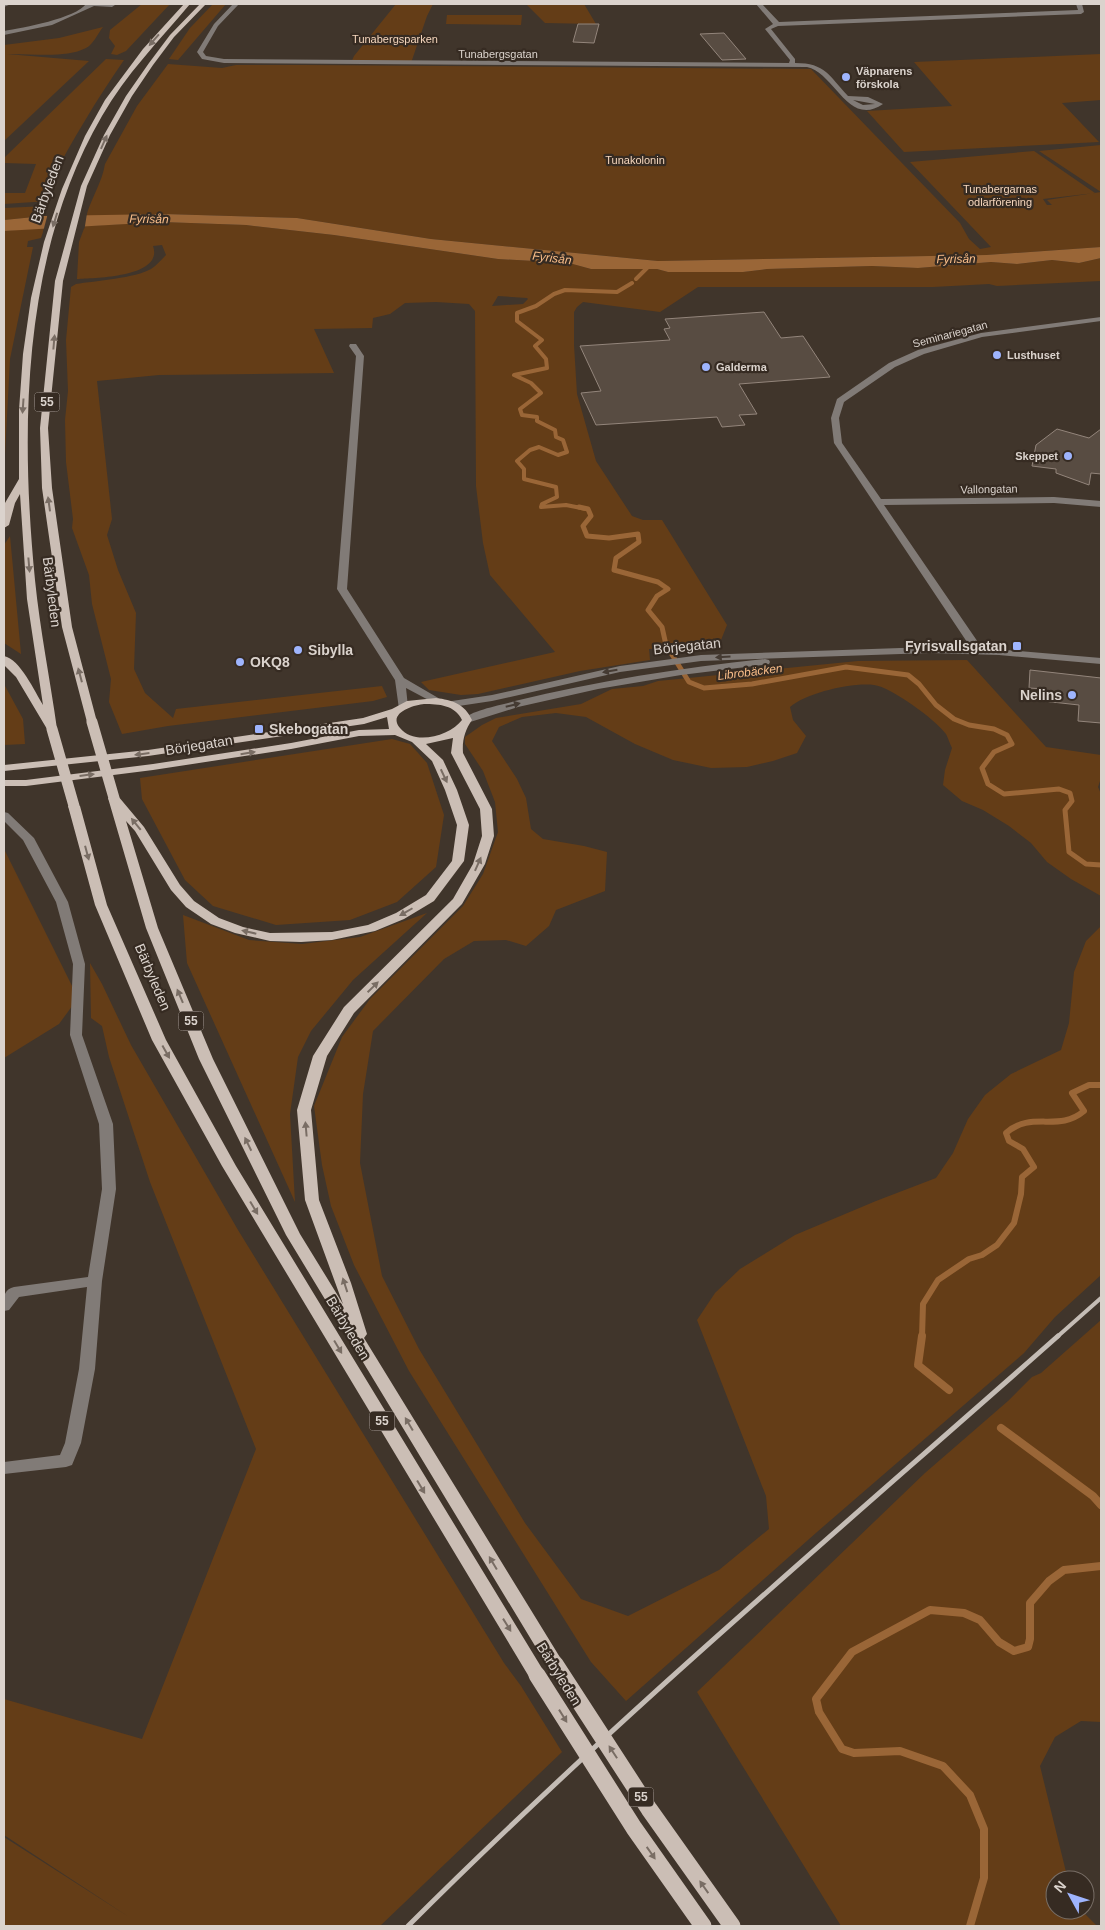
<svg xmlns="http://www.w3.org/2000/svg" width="1105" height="1930" font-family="Arial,sans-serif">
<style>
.green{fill:#643d17;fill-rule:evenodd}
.water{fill:#9a6637}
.pier{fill:#40352b}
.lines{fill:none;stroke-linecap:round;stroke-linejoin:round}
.stream-far3{stroke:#9a6637;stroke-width:4}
.stream-far2{stroke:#9a6637;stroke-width:5}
.stream-far1{stroke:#9a6637;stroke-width:6}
.stream{stroke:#9a6637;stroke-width:8}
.building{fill:#584c42;stroke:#93857b}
.minor{fill:#817b77;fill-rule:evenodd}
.major{fill:#cbbeb5;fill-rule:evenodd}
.rail-far1{stroke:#c4bcb5;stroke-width:4}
.rail{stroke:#c4bcb5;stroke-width:5}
.major-bridge-far1{stroke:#cbbeb5;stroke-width:11}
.major-bridge{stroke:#cbbeb5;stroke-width:17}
.oneway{fill:#796d64}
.oneway2{fill:#453b33}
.poi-dot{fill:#9eb4fd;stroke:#362b22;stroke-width:2}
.labels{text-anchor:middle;stroke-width:4.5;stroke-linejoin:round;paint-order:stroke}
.far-park-label{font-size:11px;fill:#f6d7be;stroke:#362b22}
.far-street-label{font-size:11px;fill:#dbd3cd;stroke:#362b22}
.far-poi-label{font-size:11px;font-weight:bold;fill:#dbd3cd;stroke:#362b22;text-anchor:start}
.far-water-label{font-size:12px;font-style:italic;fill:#f9bd89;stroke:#362b22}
.shield{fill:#362b22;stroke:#aaa19a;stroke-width:1}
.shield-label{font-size:12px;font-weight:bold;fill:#dbd3cd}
.street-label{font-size:14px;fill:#dbd3cd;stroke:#362b22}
.poi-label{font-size:14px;font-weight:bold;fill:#dbd3cd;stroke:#362b22;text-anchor:start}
</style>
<rect width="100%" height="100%" fill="#40352b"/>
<g class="green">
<path d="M142,4h28l-44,47 -9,4 -6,-1 4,-8 -6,-8 1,-8z"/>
<path d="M213,4h13l-48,56 -9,-1 21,-31z"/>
<path d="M396,4h37l-6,12 -16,47h-60l3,-7z"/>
<path d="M526,4h58l12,20 -51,-1z"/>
<path d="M447,15h75l-1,10 -75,-1z"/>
<path d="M103,27c-5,6 -10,18 -17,21 -21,11 -57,5 -79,6l82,7 -85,80v-96l55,-7z"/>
<path d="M1101,54v46l-39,3 37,39 -195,10 -37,-41 85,-5 -38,-44z"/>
<path d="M106,59l18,1c-27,39 -51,79 -73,121l5,2 -7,18 -45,3v-11h21l11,-29 -32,-1v-5z"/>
<path d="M168,64l54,4 14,-3h70l505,4 149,154 9,16 11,10 11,-2 -81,-85 124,-11 61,42 -52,6 4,6h5l-5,-5 54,-8 -62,-41 62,-6v102l-115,8 -328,6 -227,-22 -134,-21 -133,-4 -78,3c5,-19 16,-34 19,-53l32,-58z"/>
<path d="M47,206l-3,10 -40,4v-12z"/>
<path d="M162,222l84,3 88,10 164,24 71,4 22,6h66l11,3h75l24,-3 105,-3 46,2 73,-6 26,2 35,-4 27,3 22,-5v23l-104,5 -8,-2 -56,3h-235l-38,25 -77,-10 -6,5 -3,5v33l3,49 19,67 36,55 11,4h19l65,105 -8,20 -70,4 1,11 -70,11 -102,23 -17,1 -32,-5 -8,-8 134,-30 -65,-77 -7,-32 -7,-57 -1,-175 -6,-7 -33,-2 -31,1 -15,11 -17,4 -1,10 -58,1 20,44 -175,2 -62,6 15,138 -5,16 11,35 18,43 -2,56 11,24 28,25 3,-9 206,-23 5,11 -14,4 -205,25 -46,8 -13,-32 2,-23 -19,-75 -3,-29 -17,-47 1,-9 -7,-57 -1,-42 3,-29 -2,-51 5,-53 5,-3c19,-3 60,-6 75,-15 5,-3 10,-9 15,-14l-4,-10 -9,1c11,31 -57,32 -76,33l2,-37 6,-16zM498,296l29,2 1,1 -5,5 -31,2z"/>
<path d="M28,229h16l-3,9 -13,3 -1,6h6l-23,112 -6,115v-243z"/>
<path d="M10,536l11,118 -17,-11v-98z"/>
<path d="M967,660l79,87 55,8v23l-3,9 3,7v102l-30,-17 -24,-17 -16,-19 -22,-17 -26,-16 -21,-9 -19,-16 2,-15 7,-22c-2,-4 -4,-10 -6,-14 -10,-14 -55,-47 -72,-49 -22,-3 -68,8 -84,22l3,13 13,16 -9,17 -24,8 -26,6 -36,1 -38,-8 -38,-16 -49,-27 -30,-4 -34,4 -23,10 -7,14 25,38 9,19 5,31 12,10 41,7 23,6 -2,39 -49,19 -7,16 -23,20 -20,-6 -32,1 -30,18 -71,72 -10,63 -3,69 22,113 37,73 106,174 56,76 47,17 91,-46 50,-41 -3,-33 -69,-176 18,-27 25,-24 55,-34 81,-34 60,-23 17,-25 15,-34 17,-24 26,-21 50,-24 8,-27 5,-51 12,-31 15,-15v349l-46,42 -31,36 -207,179 -191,169 -35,-39 -182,-291 -55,-106 -23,-59 -9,-41 -8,-59 28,-69 28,-38 93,-93 20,-32 15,-42 -3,-30 -12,-31 -18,-27v-7l17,-12 14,-7 85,-14 31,-15 31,-3 15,-5 200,-20z"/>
<path d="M4,684l19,35 2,25 -21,1z"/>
<path d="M392,739l18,5 17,19 17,52 -8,52 -39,35 -47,18 -74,5 -63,-19 -28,-26 -43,-81 -2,-21z"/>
<path d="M4,849l74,149 -19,26 -55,34z"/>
<path d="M427,913l-74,67 -42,51 -13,26 -8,57 5,88 -108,-239 -4,-48 66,25 53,4 58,-7z"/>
<path d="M90,963l12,21 29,61 107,185 266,433 17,23 41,66 -182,174h-376v-89l125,80 -125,-82v-136l138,40 114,-290 -106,-267 -41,-125 -7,-31 -11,-8z"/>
<path d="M1101,1320v402l-20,-1 -26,16 -15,29 28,114h-13v30h26l16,16h-256l-144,-234 228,-219 83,-72 24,-24 9,-4z"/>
</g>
<path class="water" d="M164,214l133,4 134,21 227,22 328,-6 115,-8v11l-22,5 -27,-3 -35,4 -26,-2 -73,6 -46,-2 -105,3 -24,3h-75l-11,-3h-66l-22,-6 -71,-4 -164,-24 -88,-10 -84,-3 -158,9v-11l40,-4z"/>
<path class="pier" d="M48,213h39l-2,13 -1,3 -41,3z"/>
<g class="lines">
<g class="stream-far3">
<path d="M636,279l14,-14"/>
<path d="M586,509l-20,-4 -25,2 1,-3 15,-7 -1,-10 -32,-8v-10l-7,-8 13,-11 9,-3 19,8 9,-3 -4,-12 -7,-3 -1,-7 -18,-9v-4l-15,-2 -2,-6 21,-16 -10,-10 -17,-8 33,-7 -1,-9 -11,-13 7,-6 -25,-19v-8l19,-7 18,-12 11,-4 52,2 15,-9"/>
</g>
<path class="stream-far2" d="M579,507l9,2 3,7 -8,10 4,10 22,2 29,-4 1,8 -23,16 -2,12 44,12 10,7 -11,7 -9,14 14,17 4,18 23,37 15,6 48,-4 94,-17 62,8 11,9 17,21 18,14 15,6 25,4 13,6 5,9 -18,8 -12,16 6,16 16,10 55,-5 11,4 2,8 -7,9 4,42 17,12 15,1"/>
<path class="stream-far1" d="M922,1337l1,-33 15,-24 31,-21 13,-4 15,-10 17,-22 7,-29 1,-17 12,-10 -11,-18 -14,-8 -3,-8c26,-23 52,0 78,-22l-12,-18 17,-8h12"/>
<g class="stream">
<path d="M922,1336l-4,29 31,25"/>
<path d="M1001,1428l92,68 8,9"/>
<path d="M970,1926l14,-48v-49l-14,-34 -27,-29 -43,-15 -46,2 -12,-4 -23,-37 -3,-13 36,-47 78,-42 34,3 16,7 19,22 15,9 14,-4 2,-8v-36l19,-22 15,-11 37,-4"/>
</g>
</g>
<g class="building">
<path d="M578,24h21l-5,19 -21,-1z"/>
<path d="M724,33l22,26 -24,1 -22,-26z"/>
<path d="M764,312l17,26 22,-2 27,41 -91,7 18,30 -18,1 6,10 -23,2 -5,-10 -121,8 -15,-32 20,-2 -21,-45 90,-6 -6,-11 6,-1 -5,-9z"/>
<path d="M1057,429l32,9 12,-9v45l-10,-1 -2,12 -33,-12v-4l-24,-3 4,-21z"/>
<path d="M1030,670l71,8v45l-23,-2 1,-16 -36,-4 1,-12 -15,-1z"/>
</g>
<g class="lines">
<g class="minor">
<path d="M4,4h7l-7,3z"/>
<path d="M86,4l29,1 -3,2 -18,-1 -42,19 -48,10v-4c19,-3 72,-13 82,-27z"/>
<path d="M233,4h6l-21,22 -15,26 3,4 18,3 565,4 1,-3 -25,-31 8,-5 -17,-20h6l17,18 299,-12 -2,-6h6l2,8 -3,2 -303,12 -7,3 24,30v4c31,0 34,13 53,33l20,1 15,7c-35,24 -48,-31 -76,-37l-583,-4 -22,-4 -5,-7 17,-28zM853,100l22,4 -12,1z"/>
<path d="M1101,317v4l-119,16 -58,17 -29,13 -51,35 -5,16 3,25 39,56 173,-2 47,4v6l-47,-4 -170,2 98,143 119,10v6l-102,-9 -69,-2 -229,8 -81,11 -128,29 -40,6 -5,-3 5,-3 40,-6 128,-29 81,-11 229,-8 41,1 -137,-205 -3,-25 6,-19 52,-36 29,-13 63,-17z"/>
<path d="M350,344h6l8,12 -17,233 57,89 36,21 1,2 -1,2 -4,1 -30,-16 2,19 -5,3 -4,-1 -4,-29 -58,-91 19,-233 -7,-10z"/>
<path d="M765,659l4,1 1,2 -1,2 -88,11 -83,14 -80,18 -51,16 -5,-3c9,-10 40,-15 53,-19 83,-20 166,-33 250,-42z"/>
<path d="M4,812l4,1 26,25 34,64 17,62 -3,71 31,89 3,65 -14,92 -7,88 -14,74 -9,22 -6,2 -62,7v-12l56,-7 5,-12 14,-74 8,-82 -68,10 -10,13 -5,1c-1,-10 -2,-21 10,-24l74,-10 14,-88 -3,-65 -29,-89 3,-71 -17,-62 -33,-62 -19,-19z"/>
</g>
<g class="major">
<path d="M184,4h6c-31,37 -64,70 -88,112 -80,137 -82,311 -67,464 5,50 15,99 22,149l-5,3 -5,-3 -31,-52 -12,-12v-9c16,3 31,36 39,49l-16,-106 -7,-105 -5,9 -6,22 -5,3 1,-25 14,-24v-69l4,-56 8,-56 13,-56 18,-53 23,-53 20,-36 38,-51z"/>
<path d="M200,4h6l-32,33 -21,28 -21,31 -22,39 -23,51 -24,95 -15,147 4,60 20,139 25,95 -5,3 -5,-3 -25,-95 -20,-139 -2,-60 15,-147 26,-95 23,-51 22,-39 23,-33 21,-28z"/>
<path d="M436,698c16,2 29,6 36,22 -7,10 -10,20 -9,33l29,56 2,27 -9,28 -23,40 -108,109 -27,43 -16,54 8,90 32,83 16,51 -3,4 197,321 3,5 -3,5 -6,2 -6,-2 -263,-434 -87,-176 -53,-131 -38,-130 6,-3 4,1 26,31 36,58 14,16 25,17 24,9 27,6 62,-1 36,-7 28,-12 30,-18 26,-34 5,-36 -12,-35 -13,-29 -20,-19 -17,-7 -36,1 -68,13 -138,21 -127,16h-22v-6h22l127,-16 138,-21 68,-13 30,-1 -2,-12 -23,7 -216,32 -144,15v-6l144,-15 215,-32 29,-9 15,-8zM424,704c15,0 31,1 38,16 -12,16 -48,26 -62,8 -13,-15 14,-23 24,-24zM453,738l-2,15 29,56 2,27 -9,28 -20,35 -109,108 -31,49 -16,54 8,90 38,104 -43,-70 -87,-175 -55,-131 -32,-107 9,10 36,59 15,17 25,17 24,9 35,8 31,1 31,-2 43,-9 29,-12 30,-18 30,-40 5,-36 -12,-35 -14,-30 -17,-16z"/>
<path d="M74,803l6,3 27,99 59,135 70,126 307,504 3,5 -3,5 -6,3 -6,-3 -309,-514 -70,-126 -57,-135 -27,-99z"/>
</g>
<path class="rail-far1" d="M1057,1337l44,-39"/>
<path class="rail" d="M408,1926c207,-207 431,-396 650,-590"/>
<g class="major-bridge-far1">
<path d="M92,722l22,76"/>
<path d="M52,729l22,77"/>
</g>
<g class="major-bridge">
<path d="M555,1664l94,145 83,117"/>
<path d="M537,1675l97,153 69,98"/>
</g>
</g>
<defs><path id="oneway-solid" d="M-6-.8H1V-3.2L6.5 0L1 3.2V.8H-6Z" transform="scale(1.25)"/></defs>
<g class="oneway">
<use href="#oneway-solid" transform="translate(154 40) rotate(131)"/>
<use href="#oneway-solid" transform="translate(104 142) rotate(-66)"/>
<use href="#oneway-solid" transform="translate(55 220) rotate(107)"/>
<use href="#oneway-solid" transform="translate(54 342) rotate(-85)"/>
<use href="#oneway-solid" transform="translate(23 406) rotate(94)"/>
<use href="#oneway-solid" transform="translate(49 504) rotate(-98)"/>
<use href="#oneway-solid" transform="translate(29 565) rotate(85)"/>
<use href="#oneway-solid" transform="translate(80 675) rotate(-105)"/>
<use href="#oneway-solid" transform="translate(248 753) rotate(-9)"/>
<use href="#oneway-solid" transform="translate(142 754) rotate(173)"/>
<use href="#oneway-solid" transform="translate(87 775) rotate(-7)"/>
<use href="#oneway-solid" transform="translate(444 776) rotate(65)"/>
<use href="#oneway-solid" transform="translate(136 824) rotate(-129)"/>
<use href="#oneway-solid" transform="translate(87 853) rotate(75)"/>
<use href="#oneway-solid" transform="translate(478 864) rotate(-66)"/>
<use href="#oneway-solid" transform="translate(406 912) rotate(150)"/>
<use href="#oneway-solid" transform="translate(249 932) rotate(-167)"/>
<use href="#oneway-solid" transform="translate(373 987) rotate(-44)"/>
<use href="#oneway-solid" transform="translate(180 996) rotate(-113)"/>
<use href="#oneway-solid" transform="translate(166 1052) rotate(61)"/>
<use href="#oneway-solid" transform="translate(306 1129) rotate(-95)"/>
<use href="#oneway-solid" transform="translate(248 1144) rotate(-116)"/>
<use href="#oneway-solid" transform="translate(254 1208) rotate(59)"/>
<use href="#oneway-solid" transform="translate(345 1285) rotate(-108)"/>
<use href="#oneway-solid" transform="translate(338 1347) rotate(59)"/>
<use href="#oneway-solid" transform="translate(409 1424) rotate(-121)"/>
<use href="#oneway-solid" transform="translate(421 1487) rotate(59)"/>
<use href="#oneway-solid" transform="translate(493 1563) rotate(-121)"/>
<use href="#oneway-solid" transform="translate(507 1625) rotate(58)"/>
<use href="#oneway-solid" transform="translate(563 1716) rotate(58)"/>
<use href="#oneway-solid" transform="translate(613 1752) rotate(-123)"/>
<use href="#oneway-solid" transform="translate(651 1853) rotate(55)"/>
<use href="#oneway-solid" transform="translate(704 1887) rotate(-125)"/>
</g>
<g class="oneway2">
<use href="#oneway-solid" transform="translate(723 657) rotate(176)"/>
<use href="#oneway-solid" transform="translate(610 671) rotate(170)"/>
<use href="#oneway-solid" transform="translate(513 705) rotate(-14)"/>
</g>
<g class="poi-dot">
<circle cx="846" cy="77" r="5"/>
<circle cx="997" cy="355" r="5"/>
<circle cx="706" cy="367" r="5"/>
<circle cx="1068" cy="456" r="5"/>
<rect x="1012" y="641" width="10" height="10" rx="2.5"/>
<circle cx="298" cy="650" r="5"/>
<circle cx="240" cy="662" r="5"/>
<circle cx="1072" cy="695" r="5"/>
<rect x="254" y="724" width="10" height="10" rx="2.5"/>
</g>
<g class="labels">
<g class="far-park-label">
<text x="395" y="43">Tunabergsparken</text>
<text x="635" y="164">Tunakolonin</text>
<text x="1000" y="193">Tunabergarnas<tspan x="1000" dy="13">odlarförening</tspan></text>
</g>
<g class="far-street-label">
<text x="498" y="58">Tunabergsgatan</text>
<text transform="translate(950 334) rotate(-15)" y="4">Seminariegatan</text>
<text transform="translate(989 489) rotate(-1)" y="4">Vallongatan</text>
</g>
<g class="far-poi-label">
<text x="856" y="75">Väpnarens<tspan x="856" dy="13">förskola</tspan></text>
<text x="1007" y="359">Lusthuset</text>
<text x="716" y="371">Galderma</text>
<text x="1058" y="460" text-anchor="end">Skeppet</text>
</g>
<g class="far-water-label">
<text transform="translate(149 219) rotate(1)" y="4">Fyrisån</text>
<text transform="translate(552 258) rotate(7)" y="4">Fyrisån</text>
<text transform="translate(956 259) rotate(-1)" y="4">Fyrisån</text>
<text transform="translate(750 672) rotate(-7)" y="4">Librobäcken</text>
</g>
<g class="shield">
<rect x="34.5" y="392.5" width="25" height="19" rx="4"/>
<rect x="178.5" y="1011.5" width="25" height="19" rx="4"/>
<rect x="369.5" y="1411.5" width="25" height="19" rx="4"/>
<rect x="628.5" y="1787.5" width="25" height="19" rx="4"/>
</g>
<g class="shield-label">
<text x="47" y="406">55</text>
<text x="191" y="1025">55</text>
<text x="382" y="1425">55</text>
<text x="641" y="1801">55</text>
</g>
<g class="street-label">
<text transform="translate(47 189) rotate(-70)" y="5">Bärbyleden</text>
<text transform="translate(52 592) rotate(83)" y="5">Bärbyleden</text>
<text transform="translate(687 646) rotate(-6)" y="5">Börjegatan</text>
<text transform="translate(199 745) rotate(-9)" y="5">Börjegatan</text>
<text transform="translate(153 977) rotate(67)" y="5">Bärbyleden</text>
<text transform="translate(348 1328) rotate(59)" y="5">Bärbyleden</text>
<text transform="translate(559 1674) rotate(58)" y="5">Bärbyleden</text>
</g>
<g class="poi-label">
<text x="1007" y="651" text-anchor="end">Fyrisvallsgatan</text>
<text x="308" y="655">Sibylla</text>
<text x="250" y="667">OKQ8</text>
<text x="1062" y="700" text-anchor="end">Nelins</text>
<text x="269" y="734">Skebogatan</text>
</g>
</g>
<rect width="1105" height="1930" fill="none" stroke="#dbd3cd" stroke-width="10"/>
<g transform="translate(1070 1895) rotate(310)"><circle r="24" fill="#362b22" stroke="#786e66"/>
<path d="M0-4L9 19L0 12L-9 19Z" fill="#9eb4fd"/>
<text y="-8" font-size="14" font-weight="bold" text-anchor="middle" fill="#dbd3cd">N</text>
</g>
</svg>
